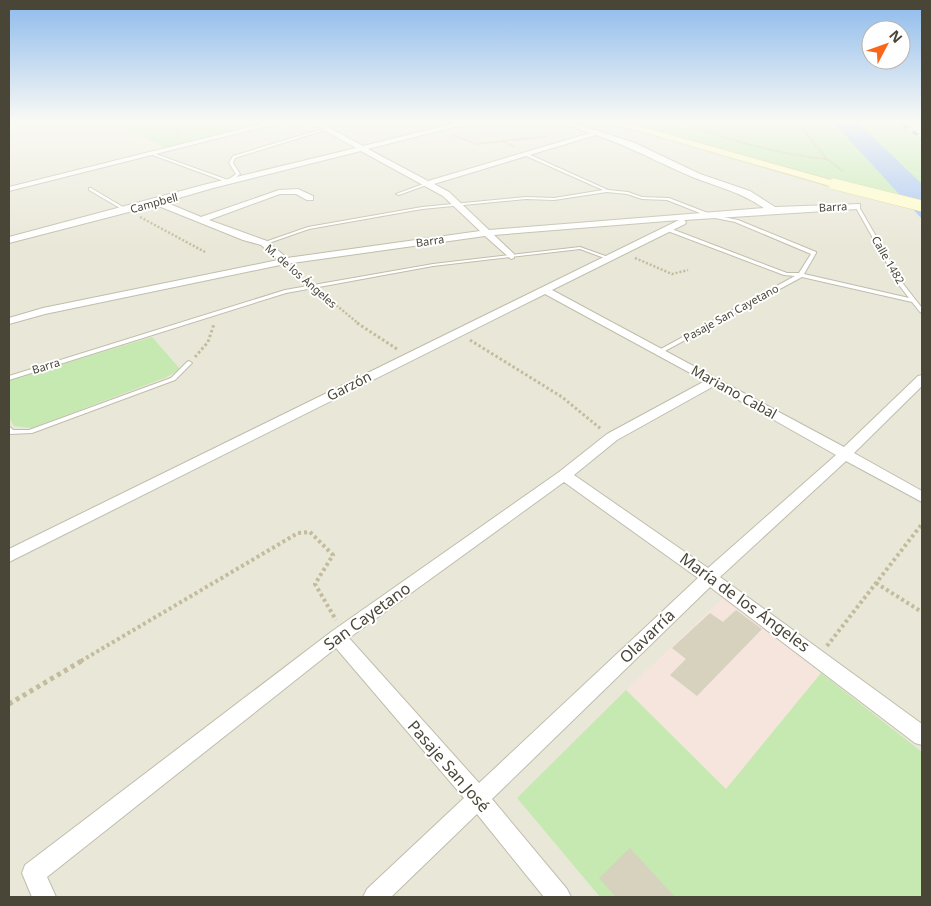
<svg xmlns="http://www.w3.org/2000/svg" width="931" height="906" font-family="'Noto Sans',sans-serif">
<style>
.residential{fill:#e9e7d7}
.medical{fill:#f5e5dd}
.green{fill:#c6e9b2}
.water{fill:#a6c4f1}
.building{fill:#d6d2be}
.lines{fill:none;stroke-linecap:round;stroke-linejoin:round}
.service-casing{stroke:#c0bdac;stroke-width:2}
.minor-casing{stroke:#c0bdac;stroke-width:2}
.secondary-casing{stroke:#d5d199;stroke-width:2}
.path-far4{stroke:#c2bc9d;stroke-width:2;stroke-dasharray:1 1;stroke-linecap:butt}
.path-far3{stroke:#c2bc9d;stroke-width:2.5;stroke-dasharray:2 2;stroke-linecap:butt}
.path-far2{stroke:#c2bc9d;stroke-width:3;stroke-dasharray:2.5 2.5;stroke-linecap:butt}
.path-far1{stroke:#c2bc9d;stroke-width:4;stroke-dasharray:3 3;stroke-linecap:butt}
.path{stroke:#c2bc9d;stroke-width:5;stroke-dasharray:4 4;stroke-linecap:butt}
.service{fill:#fff;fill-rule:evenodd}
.minor{fill:#fff;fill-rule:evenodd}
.secondary{fill:#fffcc9;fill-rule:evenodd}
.rail-casing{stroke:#989898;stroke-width:3}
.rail{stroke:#fff;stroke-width:2;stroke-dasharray:6;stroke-linecap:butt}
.secondary-bridge-casing{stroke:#d5d199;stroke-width:12;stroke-linecap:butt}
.secondary-bridge{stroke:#fffcc9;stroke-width:11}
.labels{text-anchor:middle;stroke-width:4;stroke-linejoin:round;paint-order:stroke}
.far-street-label{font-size:11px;fill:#494537;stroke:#fff}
.street-label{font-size:14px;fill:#494537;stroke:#fff}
.near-street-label{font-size:16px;fill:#494537;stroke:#fff}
</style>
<rect width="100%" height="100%" fill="#f5f3e9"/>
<path class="residential" d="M9,121h600l313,85v691h-913z"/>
<path class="medical" d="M724,597l97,76 -95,116 -100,-99z"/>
<g class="green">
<path d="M116,121h157l-109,27z"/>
<path d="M609,121h289l24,17v68z"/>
<path d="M152,337l28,32 -13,8 -135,51 -18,-2 -5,-8v-38z"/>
<path d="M821,673l101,79v145h-322l-83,-99 109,-108 100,99z"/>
</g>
<path class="water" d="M832,121h24l66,63v35z"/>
<g class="building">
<path d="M736,610l26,19 -65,67 -27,-21 16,-16 -14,-11 38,-35 13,9z"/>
<path d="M630,848l45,49h-59l-17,-19z"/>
</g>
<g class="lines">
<g class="service-casing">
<g id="service">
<path d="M374,121h4l7,4 -3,1z"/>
<path d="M325,128l3,1 -93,29 -2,5 7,11 -11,9 -79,-29 3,-1 75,27 8,-6 -7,-11 4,-7z"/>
<path d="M524,153h2l82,37 20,2 14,5 27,1 44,17 25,5 78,32v1l-12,21 105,24 -10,-13 -44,-79 3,-1 46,80 18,23v5l-2,-1 -8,-10 -110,-25 -139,75h-4v-2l136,-74 -11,-1 -119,-45v-2h4l118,45h12l12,-19 -76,-32 -25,-5 -43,-17 -25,-1 -15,-5 -20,-2 -53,8 -28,-1 -104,10 -113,20 -43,15 -4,-1 46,-16 114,-20 104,-10 28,1 49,-8 -79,-35z"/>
<path d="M426,183l3,1 -30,11 -3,-1z"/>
<path d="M89,188h2l37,22 -3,1 -36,-21z"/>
<path d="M580,247l31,11 -4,1 -27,-10 -147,17 -147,27 -277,87v-4l276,-86 148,-26z"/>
<path d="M189,361l3,2 -17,17 -143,53 -23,1v-7l2,1 2,2h16l142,-52 16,-16z"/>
</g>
</g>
<g class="minor-casing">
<g id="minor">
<path d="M274,121h13l-278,70v-4z"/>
<path d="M308,121h9l46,25 101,-25h13l-109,28 60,32 162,-48 -33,-12h11l67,22 65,31 50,17 25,16 85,-3v4l-3,1 -173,11 2,2 -1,2 -133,66 292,157 74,-71 4,-1v11l-68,67 68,38v11l-76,-41 -126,116 202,147v21l-7,-2 -205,-156 -218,212 75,90 4,8h-27l-67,-83 -86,83h-28l4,-8 97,-91 -128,-150 -289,229 9,20h-24l-10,-24 3,-8 306,-233 228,-160 48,-38 98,-53 -160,-87 -536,268v-13l670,-329 -185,15 20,19v4l-3,1 -26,-23 -200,28 -240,50 -36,10v-6l34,-10 235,-48 -17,-15 -18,-5 -87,-35 -147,38v-6l198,-53 149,-36zM596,135c35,12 65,29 99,43 26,10 45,14 69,30l-275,22 -40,-38 -15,-8zM361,151l82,45 37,35 -193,27 -20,-17 -58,-21 71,-26h16l11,6h6v-4l-15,-7 -19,1 -78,27 -36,-15 48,-14zM714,386l122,69 -128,113 -134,-93 43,-35zM564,482l134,96 -219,205 -130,-145z"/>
</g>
</g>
<g class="secondary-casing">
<path id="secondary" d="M605,121h16l217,61 2,2 -6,3 -4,-1z"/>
</g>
<g class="path-far4">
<path d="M170,121l10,7 -3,8"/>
<path d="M677,121c49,18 98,33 150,38"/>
<path d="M796,121l31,38 16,12"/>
<path d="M452,135l25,9 26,-3"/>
<path d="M514,147l-11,-6 43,-5"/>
</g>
<g class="path-far3">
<path d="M140,217l65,35"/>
<path d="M635,258l37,16 16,-4"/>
<path d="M296,270l10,9"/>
<path d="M324,295l35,29"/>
</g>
<g class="path-far2">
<path d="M357,323l40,26"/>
<path d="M470,340l92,57 39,32"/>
<path d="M195,357l13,-15 6,-18"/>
</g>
<g class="path-far1">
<path d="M876,583l46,29"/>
<path d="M827,646l95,-122"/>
<path d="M81,661l217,-128 12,-1 23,23 -18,29 21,36"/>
</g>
<path class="path" d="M9,704l74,-44"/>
<use href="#service" class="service"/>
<use href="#minor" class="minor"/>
<use href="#secondary" class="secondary"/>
<g class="rail-casing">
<path id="rail" d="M898,121l24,17"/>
</g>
<use href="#rail" class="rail"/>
<g class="secondary-bridge-casing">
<path id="secondary-bridge" d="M834,184l88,22"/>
</g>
<use href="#secondary-bridge" class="secondary-bridge"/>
</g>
<linearGradient id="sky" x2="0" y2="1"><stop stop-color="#8dbaec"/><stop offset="0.49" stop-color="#fafaf5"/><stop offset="1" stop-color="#fafaf5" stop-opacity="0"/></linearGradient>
<rect width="931" height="248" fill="url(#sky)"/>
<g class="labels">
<g class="far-street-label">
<text transform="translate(154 203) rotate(-15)" y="4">Campbell</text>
<text transform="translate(833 207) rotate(-3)" y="4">Barra</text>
<text transform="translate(430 241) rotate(-8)" y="4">Barra</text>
<text transform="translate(888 260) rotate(60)" y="4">Calle 1482</text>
<text transform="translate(301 276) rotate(41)" y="4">M. de los Ángeles</text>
<text transform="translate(731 313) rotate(-29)" y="4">Pasaje San Cayetano</text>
<text transform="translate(46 366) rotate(-17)" y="4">Barra</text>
</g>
<g class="street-label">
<text transform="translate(349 386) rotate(-27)" y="5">Garzón</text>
<text transform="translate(734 392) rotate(29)" y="5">Mariano Cabal</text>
</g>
<g class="near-street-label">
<text transform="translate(745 602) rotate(36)" y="6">María de los Ángeles</text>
<text transform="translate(367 616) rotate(-36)" y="6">San Cayetano</text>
<text transform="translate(647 636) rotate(-44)" y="6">Olavarría</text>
<text transform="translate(449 766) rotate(49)" y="6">Pasaje San José</text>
</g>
</g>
<rect width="931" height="906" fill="none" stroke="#494537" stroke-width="20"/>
<g transform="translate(886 45) rotate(49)"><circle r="24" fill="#ffffff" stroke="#b6b5af"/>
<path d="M0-4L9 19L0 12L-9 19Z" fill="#fb671a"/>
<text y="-8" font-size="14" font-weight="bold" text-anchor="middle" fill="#494537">N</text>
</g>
</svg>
